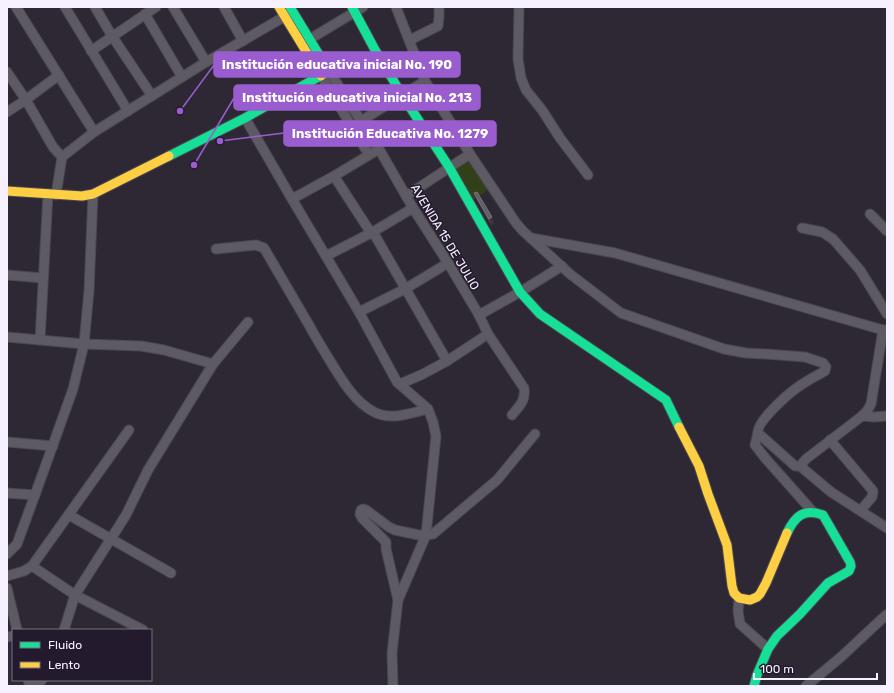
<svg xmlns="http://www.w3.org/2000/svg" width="894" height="693" font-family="Rubik,sans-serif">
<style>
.green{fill:#324019}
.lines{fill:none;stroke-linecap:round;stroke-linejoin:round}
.street-casing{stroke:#4b4750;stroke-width:11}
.fast-casing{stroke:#4b4750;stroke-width:11}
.slow-casing{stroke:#4b4750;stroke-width:11}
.street{stroke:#5e5a63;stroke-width:9}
.fast{stroke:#16e098;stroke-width:9}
.slow{stroke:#ffcf43;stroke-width:9}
.wall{fill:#4f4a53}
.shaded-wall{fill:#3a353e}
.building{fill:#615c65;stroke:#78737e}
.labels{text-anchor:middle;stroke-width:3;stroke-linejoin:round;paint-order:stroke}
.street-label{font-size:12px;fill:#f7f1ff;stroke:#231a2d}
.leader{fill:none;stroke:#9a5dcf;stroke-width:1.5}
.callout-dot{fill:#9a5dcf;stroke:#231a2d;stroke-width:1.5}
.callout{fill:#9a5dcf;stroke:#9a5dcf;stroke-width:1.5}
.callout-label{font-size:13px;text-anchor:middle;font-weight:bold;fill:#fff}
</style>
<rect width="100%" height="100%" fill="#2d2833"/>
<path class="green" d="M470,159l18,31 -16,11 -18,-31z"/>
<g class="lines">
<g class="street-casing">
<g id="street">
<path d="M16,7l78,125"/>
<path d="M65,7l63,104"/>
<path d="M95,7l17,29 40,60"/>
<path d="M173,7l33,55"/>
<path d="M224,7l19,34"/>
<path d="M396,7l29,74 45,73 46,69 7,8 47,43 51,39 103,36 22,4 20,1 39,3 18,6 3,4 -1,4c-9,5 -19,10 -27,16 -10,7 -42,35 -40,46l37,33h5l6,-7 56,-43 5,-5 4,-7 12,-74"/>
<path d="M519,7l-1,52 3,19 5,12 16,20 18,28 28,37"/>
<path d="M145,14l37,63"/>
<path d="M310,39l53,-32"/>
<path d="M410,40l28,-14 1,-9v-10"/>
<path d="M91,51l65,-44"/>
<path d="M329,71l50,78 34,59 35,55 31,52 9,19 36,54c2,13 -5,18 -12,27"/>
<path d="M7,72l19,28 27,47 9,10"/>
<path d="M321,76l48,79"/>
<path d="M7,112l17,-11 35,-26"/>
<path d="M245,118l47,81 67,113 38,70 31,27 5,13 3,14 -10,99 -28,65 -6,53 1,33"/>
<path d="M361,121l64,-40"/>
<path d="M334,176l37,57"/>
<path d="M56,195l6,-38 32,-25 112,-70 83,-48"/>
<path d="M406,196l64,-42"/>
<path d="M292,199l42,-23 45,-27"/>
<path d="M870,214l17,17"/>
<path d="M802,228l20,4 11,7 27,31 27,44"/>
<path d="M373,232l74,129"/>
<path d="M531,238l84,15 268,77h4"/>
<path d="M216,249l40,-4 8,3c15,26 30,51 45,77 7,13 15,26 23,39 11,18 23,38 42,48 17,9 37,1 54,-3"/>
<path d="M326,256l45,-23 42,-25"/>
<path d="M7,275l36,3"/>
<path d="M359,312l46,-23 43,-26"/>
<path d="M479,315l41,-23 42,-26"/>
<path d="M7,337l77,7 57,2 23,4 49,14"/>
<path d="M40,340l8,-146"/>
<path d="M400,384l23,-10 24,-13 41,-27"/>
<path d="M862,416l12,1 13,-1"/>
<path d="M758,433l-3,12 11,14 47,53"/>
<path d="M830,440l43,51 -1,6 -11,13"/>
<path d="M7,442l46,4"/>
<path d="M800,466l31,26 56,36"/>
<path d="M7,493l28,2"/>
<path d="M69,515l102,58"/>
<path d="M7,554l10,-10 23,-63 33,-92 11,-45 5,-53 4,-97"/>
<path d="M32,566l43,29 68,35"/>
<path d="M7,576l17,-5 8,-5 97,-136"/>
<path d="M7,588l10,42"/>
<path d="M739,598l-1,13 2,13 28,25"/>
<path d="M398,600l-12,-51v-7l-24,-24 -2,-4 1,-4 2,-1 3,1 23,17 6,3 24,5h7l7,-1 64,-54 38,-46"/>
<path d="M64,630l11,-35 51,-80 22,-45 65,-106 35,-42"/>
<path d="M7,637l6,-1"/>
<path d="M28,680l2,6"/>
<path d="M35,686l7,-6"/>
<path d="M806,686l35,-29 45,-42"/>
</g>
</g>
<g class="fast-casing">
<g id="fast">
<path d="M352,7l22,41 28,47 47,72 71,125 20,22 126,86 13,27"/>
<path d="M169,156l76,-38 84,-47 -39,-64"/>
<path d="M754,686l3,-11 11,-26 9,-13 23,-22 28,-31 21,-12 2,-5 -1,-4 -27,-47c-19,-7 -28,1 -36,18"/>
</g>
</g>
<g class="slow-casing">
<g id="slow">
<path d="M279,7l42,69"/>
<path d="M7,191l75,5 11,-2 76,-38"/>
<path d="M679,427l20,39 9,28 19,51 5,41 2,7 5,5 11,2 7,-3 3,-3 6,-11 21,-50"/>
</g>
</g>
<use href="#street" class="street"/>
<use href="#fast" class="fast"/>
<use href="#slow" class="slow"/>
</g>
<path class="wall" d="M474,193l20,30 -3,2 -14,-25z"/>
<path class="shaded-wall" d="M492,217l2,6 -3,2 -2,-6z"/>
<path class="building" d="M477,192l15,25 -3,2 -15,-26z"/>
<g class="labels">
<g class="street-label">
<text transform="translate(445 237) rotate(59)" y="4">AVENIDA 15 DE JULIO</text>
</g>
</g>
<path class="leader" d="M180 111L214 65M194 165L234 98M220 141L284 133"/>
<g class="callout-dot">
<circle cx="180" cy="111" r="4"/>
<circle cx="194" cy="165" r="4"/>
<circle cx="220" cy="141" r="4"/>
</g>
<g class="callout">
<rect x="214" y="52" width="246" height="25" rx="4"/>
<rect x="234" y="85" width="246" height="25" rx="4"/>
<rect x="284" y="121" width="212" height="25" rx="4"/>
</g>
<g class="callout-label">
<text x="337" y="69">Institución educativa inicial No. 190</text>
<text x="357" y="102">Institución educativa inicial No. 213</text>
<text x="390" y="138">Institución Educativa No. 1279</text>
</g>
<rect width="894" height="693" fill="none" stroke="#f7f1ff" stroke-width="16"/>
<rect x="12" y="629" width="140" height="52" fill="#231a2d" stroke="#787081"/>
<rect x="20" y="642" width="20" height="6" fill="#16e098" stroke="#787081"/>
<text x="48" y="649" font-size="12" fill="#f7f1ff">Fluido</text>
<rect x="20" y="662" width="20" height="6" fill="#ffcf43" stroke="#787081"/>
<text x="48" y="669" font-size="12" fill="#f7f1ff">Lento</text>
<path d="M754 673v6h123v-6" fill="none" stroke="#f7f1ff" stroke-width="2"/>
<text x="760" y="673" font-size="12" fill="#f7f1ff" stroke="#231a2d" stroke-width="3" paint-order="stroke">100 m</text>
</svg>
